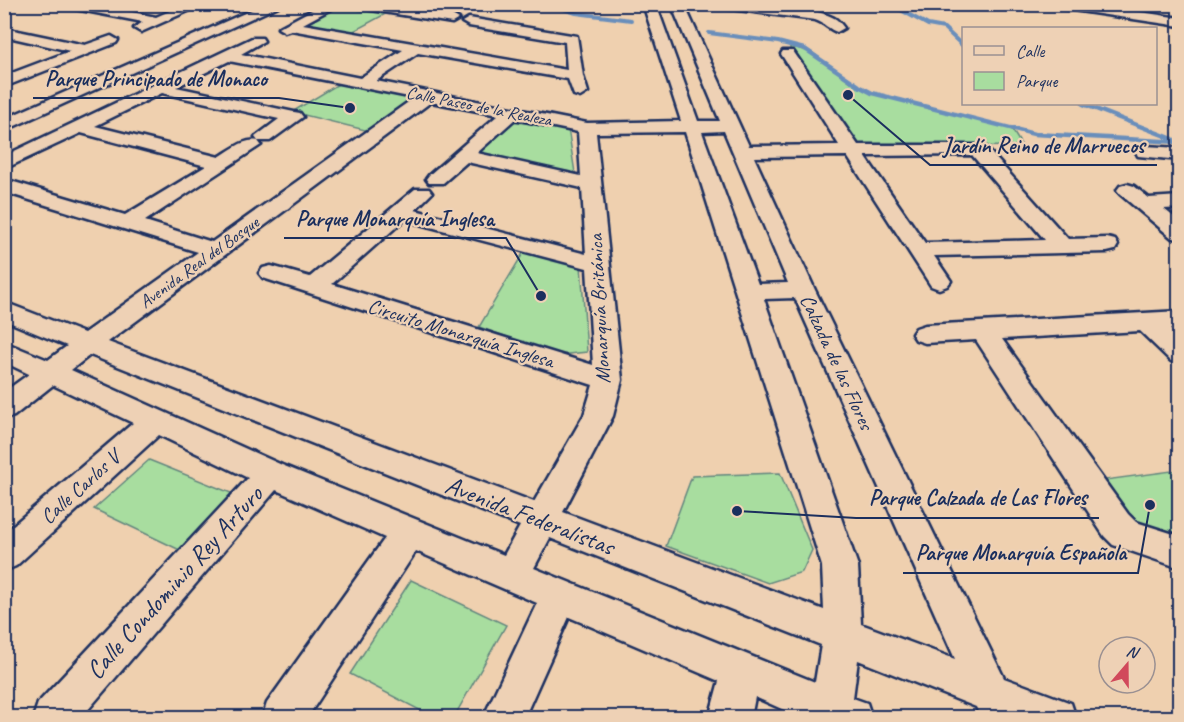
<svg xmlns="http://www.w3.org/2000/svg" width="1184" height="722" font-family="Caveat,sans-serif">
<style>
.green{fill:#a8dd9f;stroke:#62867e;stroke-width:1.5}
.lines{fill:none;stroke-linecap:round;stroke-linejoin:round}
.stream-far1{stroke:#698ebb;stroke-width:4}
.stream{stroke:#698ebb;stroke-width:4.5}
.minor-casing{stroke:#1b2f5e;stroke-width:5}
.minor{fill:#eed1b5;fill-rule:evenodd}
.labels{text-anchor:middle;stroke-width:4.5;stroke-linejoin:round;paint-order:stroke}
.far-street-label{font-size:18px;fill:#1b2f5e;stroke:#eed1b5}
.street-label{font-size:21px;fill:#1b2f5e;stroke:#eed1b5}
.near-street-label{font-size:26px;fill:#1b2f5e;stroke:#eed1b5}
.leader{fill:none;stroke:#1b2f5e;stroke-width:2}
.callout-dot{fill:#1b2f5e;stroke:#eed1b5;stroke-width:2}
.callout-label{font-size:22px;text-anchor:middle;font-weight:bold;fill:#1b2f5e;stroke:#eed1b5;stroke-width:4.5;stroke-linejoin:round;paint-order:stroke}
</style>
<rect width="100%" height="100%" fill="#efd0af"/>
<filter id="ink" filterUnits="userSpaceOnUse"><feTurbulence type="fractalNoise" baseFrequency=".0167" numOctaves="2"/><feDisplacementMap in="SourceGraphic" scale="12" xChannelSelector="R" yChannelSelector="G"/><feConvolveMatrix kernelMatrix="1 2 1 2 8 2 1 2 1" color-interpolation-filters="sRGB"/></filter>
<g filter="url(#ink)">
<g class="green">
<path d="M339,5l52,6 -39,21 -52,-9z"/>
<path d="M790,46l23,7 42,32 17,8 139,35 11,18 -167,2 -65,-93z"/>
<path d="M340,83l68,15 -1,7 -34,27 -81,-20z"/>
<path d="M508,121l60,7 7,45 -100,-19z"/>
<path d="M525,250l56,15 6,87 -28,3 -80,-28z"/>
<path d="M149,460l87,35 -52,57 -90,-43z"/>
<path d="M1179,470v73l-41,-13 -33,-50z"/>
<path d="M780,473l32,77 -10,22 -34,11 -102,-37 26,-70z"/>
<path d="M411,580l95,45 -52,92h-21l-83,-43z"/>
</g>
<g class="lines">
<g class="stream-far1">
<path d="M549,4l27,9 55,7"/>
<path d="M890,4l38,21 16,3 20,19"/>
<path d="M709,33l69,9 27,7 53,36"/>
</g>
<g class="stream">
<path d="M855,84l17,9 162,41 146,8"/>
<path d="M1083,104l90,35"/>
</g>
<g class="minor-casing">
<g id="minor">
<path d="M64,4h29l63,13 30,-13h18l-63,28 -7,-4 9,-6 -73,-14z"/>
<path d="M265,4h18l-279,127v-12z"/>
<path d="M323,4h17l-37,20 264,46 -2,-28 -96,-16 -7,-4 7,-4 108,18 6,40 5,16 -8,5 -6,-2 -6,-16 -150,-26 -42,28 211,42 94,-2 -38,-117h13l42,117h22l-49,-117h13l65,142 90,-1 -58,-91 2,-3h10l65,94h126l84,94 39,-1 8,2 3,5 -3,5 -8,2 -173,4 17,25 -4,5 -8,3 -8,-3 -84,-130 -93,1 61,133 189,388 67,25 5,15h-95l-5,-11 -118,-47 -5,38 14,5 5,15h-70l-47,-21 -4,21h-42l10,-37 -150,-64 -45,101h-41l54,-115 -121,-52 -109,167h-45l5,-15 118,-165 -109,-48 -195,228h-48l5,-15 210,-225 -89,-43 -143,131 -12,5v-38l129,-110 -80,-38 -39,31 -10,3v-27l25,-18 -25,-12v-20l44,18 19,-14 -63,-26v-18l80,31 114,-81 -194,-60v-13l121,36 81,-49 -125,-33 -77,36v-13l248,-118h10l2,3 -23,13 119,24 43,-28 -112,-20 -6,2 -7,-4zM229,61l185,37 -202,144 -67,-21 116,-76 -3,-4c-14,-3 -27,9 -39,16l-124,-31 67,-33 117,26 -24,18 3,4h12l33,-24 -3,-4 -6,-1 -118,-25zM431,102l67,13 -69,60 -3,4 3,4h14l24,-21 115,26 4,66 -171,-44 17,-17 -3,-4h-14l-105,88 -39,-11 -8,2 -4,5 4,5 330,107 -9,30 -50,87 -426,-160zM515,119l63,13 3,44 -104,-23zM724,131l64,152 -30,1 -56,-152zM685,132l137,434 2,44 -261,-98 50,-96 9,-36 -26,-247zM972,155l73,85 -120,3 -60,-87zM404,220l183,48 6,97 -261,-81zM795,298l160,361 -94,-35 -3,-58 -94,-267zM90,355l430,171 -16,29 -222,-90 -211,-95zM550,538l271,107 -6,37 -281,-114z"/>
<path d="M353,4h33l66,11 7,4 -7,4 -93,-15z"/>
<path d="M717,4c27,0 94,1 117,14 4,2 7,6 10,10l-7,4c-7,-2 -13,-9 -22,-12l-92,-12z"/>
<path d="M1053,4h35l92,14v8l-121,-18z"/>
<path d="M4,28l81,17 26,-9 7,4 -2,3 -112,44v-11l66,-25 -66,-15z"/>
<path d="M1145,146l35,2v12l-42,-4 -2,-4 2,-4z"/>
<path d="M1127,184l7,2 15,12 31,-2v12l-16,1 16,13v17l-8,-1 -52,-44 -3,-4 3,-4z"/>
<path d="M1180,311v18h-10l10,9v25l-9,-2 -31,-30 -138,8 126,175 8,8 44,14v32l-67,-23 -9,-9 -128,-196 -51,3 -9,-3 -4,-6 4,-6 9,-3z"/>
</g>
</g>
<use href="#minor" class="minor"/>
</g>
</g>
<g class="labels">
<g class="far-street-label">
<text transform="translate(479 106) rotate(11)" y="6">Calle Paseo de la Realeza</text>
<text transform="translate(199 262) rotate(-36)" y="6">Avenida Real del Bosque</text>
</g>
<g class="street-label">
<text transform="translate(599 309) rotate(-93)" y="7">Monarquía Británica</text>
<text transform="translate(461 333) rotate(17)" y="7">Circuito Monarquía Inglesa</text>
<text transform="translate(837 362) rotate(65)" y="7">Calzada de las Flores</text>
<text transform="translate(80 487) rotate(-42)" y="7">Calle Carlos V</text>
</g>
<g class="near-street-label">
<text transform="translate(530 515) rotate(21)" y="9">Avenida Federalistas</text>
<text transform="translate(174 582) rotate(-48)" y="9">Calle Condominio Rey Arturo</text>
</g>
</g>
<path class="leader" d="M350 108L279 98H33M848 95L930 165H1157M541 296L506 238H284M737 511L856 518H1099M1150 505L1138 573H903"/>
<g class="callout-dot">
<circle cx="350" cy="108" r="6"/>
<circle cx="848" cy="95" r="6"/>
<circle cx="541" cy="296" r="6"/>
<circle cx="737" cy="511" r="6"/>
<circle cx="1150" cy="505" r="6"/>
</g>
<g class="callout-label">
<text x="156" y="86">Parque Principado de Monaco</text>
<text x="1044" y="153">Jardín Reino de Marruecos</text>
<text x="395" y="226">Parque Monarquía Inglesa</text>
<text x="978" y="505">Parque Calzada de Las Flores</text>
<text x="1021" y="560">Parque Monarquía Española</text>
</g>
<rect width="1184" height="722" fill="none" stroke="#eed1b5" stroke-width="24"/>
<rect x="12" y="12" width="1160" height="698" fill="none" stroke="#1b2f5e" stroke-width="2" filter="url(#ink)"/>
<rect x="962" y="27" width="195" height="78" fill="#eed1b5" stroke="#9a9092" stroke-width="1.5"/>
<rect x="974" y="46" width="30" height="9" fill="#eed1b5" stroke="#9a9092" stroke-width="1.5"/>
<text x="1016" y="57" font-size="18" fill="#1b2f5e">Calle</text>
<rect x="974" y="72" width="30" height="18" fill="#a8dd9f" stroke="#9a9092" stroke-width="1.5"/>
<text x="1016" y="87" font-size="18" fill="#1b2f5e">Parque</text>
<g transform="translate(1127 665) rotate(20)"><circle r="28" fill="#eed1b5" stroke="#9a9092" stroke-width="1.5"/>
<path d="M0-4.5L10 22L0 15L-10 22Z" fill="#d1495b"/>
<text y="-9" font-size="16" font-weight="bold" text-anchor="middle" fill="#1b2f5e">N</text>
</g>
</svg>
